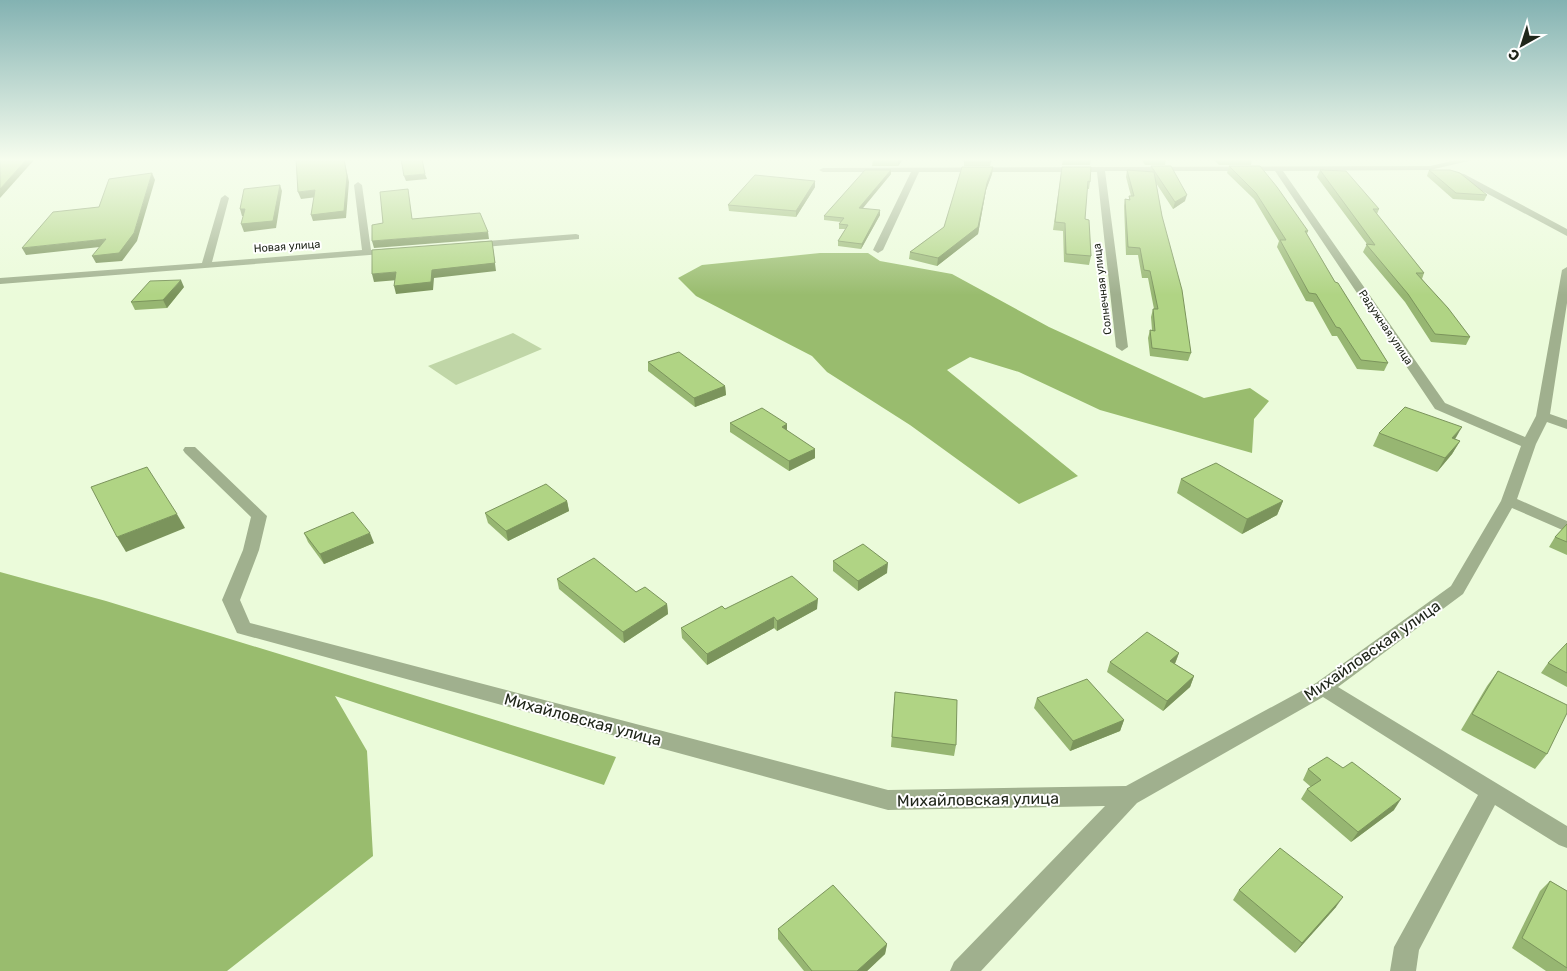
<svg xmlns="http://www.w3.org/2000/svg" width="1567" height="971" font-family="Rubik,sans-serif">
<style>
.green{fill:#c0d6a7}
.forest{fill:#99bc6e}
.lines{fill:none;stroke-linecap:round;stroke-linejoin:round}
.minor{fill:#a0b08e;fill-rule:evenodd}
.wall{fill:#97b672}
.shaded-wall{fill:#7b945c}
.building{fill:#b0d484;stroke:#7b945c}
.labels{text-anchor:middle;stroke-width:4;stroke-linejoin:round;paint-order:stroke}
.far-street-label{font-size:11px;fill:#20261a;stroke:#fff}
.near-street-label{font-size:16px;fill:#20261a;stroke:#fff}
</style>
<rect width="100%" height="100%" fill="#ebfbda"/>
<path class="green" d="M513,333l29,16 -86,36 -28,-19z"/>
<g class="forest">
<path d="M820,253h48l12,8 72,13 97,53 155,71 46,-10 19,13 -15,18 -2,34 -152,-43 -81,-38 -49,-15 -23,13 131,106 -59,28 -109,-79 -83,-53 -15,-16 -116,-60 -18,-18 24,-13z"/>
<path d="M0,572l106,29 510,156 -12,28 -269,-89 32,55 6,105 -146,115h-227z"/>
</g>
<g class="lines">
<g class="minor">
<path d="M1461,159h16l-47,11 -147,1 162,232 80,34 11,-21 26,-146 5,-3v36l-17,111 17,6v9l-20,-7 -11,22 -19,55 50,22v11l-55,-24 -49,86 -125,93 229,139v22l-8,-3 -64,-40 -76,145 -3,21h-26l4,-24 84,-152 -155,-98 -186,106 -156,168h-31l4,-9 151,-156 -217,4 -651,-177 -15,-33 21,-50 8,-33 -66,-64 -2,-3 2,-3h10l72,69 -8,34 -19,50 10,23 638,167 238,-4 190,-103 135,-97 50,-85 20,-55 -86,-37 -160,-238h-170l23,176 -6,4 -6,-4 -19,-175h-178l-36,78 -5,3 -5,-3 38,-78h-88l-4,-2 4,-2 607,-2z"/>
<path d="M1448,171l16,3 103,55v7l-109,-58 -10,-3z"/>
<path d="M358,182l4,3 9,65 21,-2 5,3 -2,2 -395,31v-6l202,-15 19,-65 4,-3 4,3 -17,64 150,-12 -8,-65z"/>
<path d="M576,234l3,1v4l-106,9 -5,-3 5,-3z"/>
</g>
</g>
<g class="wall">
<path d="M873,159h30l-5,7h-26z"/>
<path d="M1063,159h28l-1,6h-28z"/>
<path d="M1141,159h25l-1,6h-20z"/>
<path d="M1213,159h39l-1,6h-32z"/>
<path d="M964,162h27l-1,4h-26z"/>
<path d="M1151,166l34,35 -12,8 -17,-26 6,33 29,137 -3,8 -38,-5 -2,-18 2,-8h2l-1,-13 2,-8h1l-6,-31h-6l-4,-23h-12l-2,-49 1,-7h4v-3h2l-5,-19 1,-7 23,1z"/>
<path d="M1229,166l79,65 -1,3 28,48 53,81 -4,8 -27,-2 -20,-33h-5l-19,-34 -7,-1 -29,-54 2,-6 -25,-42 -27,-26z"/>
<path d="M993,167l-1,7 -6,16 -8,44 -41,32 -28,-7 1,-7 34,-25z"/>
<path d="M891,170v4l-29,34 18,7 -19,34 -23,-3v-5l8,-12h-7v-5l2,-2 -17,-2v-4z"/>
<path d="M1320,170l59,39 -2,5 47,59 -2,6 48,58 -4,8 -35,-3 -26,-40 -42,-50 4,-8 -50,-67z"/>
<path d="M1429,170l58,25 -3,6 -31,-2 -26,-23z"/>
<path d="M1061,174l29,8 -1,7h-2l-2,30 6,37 -2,9 -25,-3 -1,-31 -10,-1z"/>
<path d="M815,181v6l-19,30 -67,-6 -1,-6z"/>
<path d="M184,287l-17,21 -32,2 -4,-8z"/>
<path d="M648,362l77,24 1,9 -31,12 -47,-36z"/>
<path d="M730,423l57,1v6l28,28 -26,13 -59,-39z"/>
<path d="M1379,433l76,6 5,2 -8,13 -15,18 -64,-26z"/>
<path d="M1181,479l102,22 -6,14 -35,19 -65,-41z"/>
<path d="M567,501l2,10 -61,30 -20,-18 -3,-10z"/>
<path d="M1567,524v31l-18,-8 6,-10z"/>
<path d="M304,533l70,10 -50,21 -16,-22z"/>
<path d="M833,561l54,12 -29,18 -25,-20z"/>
<path d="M557,579l79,13 31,12 1,10 -44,29 -65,-54z"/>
<path d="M725,609h92l-40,22 -3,-3 -67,37 -25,-27 -1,-10z"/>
<path d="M1567,643v44l-26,-14 7,-10z"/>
<path d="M1179,653l-4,11 19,12 -4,11 -27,24 -56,-39 3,-10z"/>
<path d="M1498,671l49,83 -12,15 -74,-39 26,-44z"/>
<path d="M1037,698l87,22 -4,11 -50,20 -36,-43z"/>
<path d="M894,703l62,42 -2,11 -63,-9z"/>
<path d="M1308,769l86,41 -43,32 -50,-43 6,-10 4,-2 -8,-7z"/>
<path d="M1550,881l17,10v80h-21l-34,-23 28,-57z"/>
<path d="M1239,890l97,17 -41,46 -62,-53z"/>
<path d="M778,929l109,15 -2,10 -18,17h-63l-26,-32z"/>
</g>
<g class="shaded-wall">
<path d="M27,159h8l-35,39v-9z"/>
<path d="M344,159l5,23 -3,36 -33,3 -2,-6z"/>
<path d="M898,159h5l-5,7z"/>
<path d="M993,167l-1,7 -6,16 -8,44 -41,32 1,-8 49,-75z"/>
<path d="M891,170v4l-32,39v-5z"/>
<path d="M152,173l3,7 -18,61 -15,20 -26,2 -4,-7 42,-23z"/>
<path d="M425,174l2,5 -21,2 -2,-5z"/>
<path d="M815,181v6l-19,30v-6z"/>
<path d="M280,185l2,6 -6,37 -32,4 -3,-8z"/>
<path d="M315,190l2,7 -16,2 -3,-7z"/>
<path d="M1187,195l-2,6 -12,8 2,-7z"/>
<path d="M240,209h5l3,7h-6z"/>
<path d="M880,210v5l-19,34 1,-5z"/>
<path d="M488,232l1,7 -115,9 -2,-7z"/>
<path d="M106,239l3,7 -83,9 -4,-7z"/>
<path d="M492,241l4,30 -62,7 -1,12 -37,4 -2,-8 38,-16z"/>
<path d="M396,272l2,8 -24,2 -2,-8z"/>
<path d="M181,280l3,7 -17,21 -4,-8z"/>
<path d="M725,386l1,9 -31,12 -1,-9z"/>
<path d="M787,424v9l-5,-6z"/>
<path d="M1462,427l-8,14 -2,-3z"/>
<path d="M1460,441l-8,13 -15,18 8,-14z"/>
<path d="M815,449v9l-26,13v-10z"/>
<path d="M567,501l2,10 -61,30 -2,-10z"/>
<path d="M1283,501l-6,14 -35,19 5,-15z"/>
<path d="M177,514l8,14 -59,24 -9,-15z"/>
<path d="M370,533l4,10 -50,21 -4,-10z"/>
<path d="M888,563l-1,10 -29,18v-10z"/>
<path d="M818,599l-1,10 -40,22v-10z"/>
<path d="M667,604l1,10 -44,29 -1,-11z"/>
<path d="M774,617v11l-67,37v-11z"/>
<path d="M1179,653l-4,10 -9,8 4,-10z"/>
<path d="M1194,676l-4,11 -27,24 4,-10z"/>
<path d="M1124,720l-4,11 -50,20 3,-10z"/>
<path d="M1401,799l-7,11 -43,32 7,-10z"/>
<path d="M1343,897l-7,10 -41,46 7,-10z"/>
<path d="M887,944l-2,10 -18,17h-10z"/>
</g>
<g class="building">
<path d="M0,159h27l-27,30z"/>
<path d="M296,159h48l3,17 -3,35 -33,4 4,-25 -17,2z"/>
<path d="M401,159h21l3,15 -21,2z"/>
<path d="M965,159h24l2,3h-27z"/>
<path d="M1151,166h20l16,29 -12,7z"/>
<path d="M1229,166h31l17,21 31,44h-3l30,51 3,1 50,80 -27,-3 -21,-32 -4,-1 -20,-33 -7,-1 -29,-53h6l-30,-47z"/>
<path d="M962,167h31l-6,16 -9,44 -40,31 -28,-6 34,-25z"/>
<path d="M1062,167h29l-1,15 -2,-1 -3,38 4,1 2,36 -25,-2 -1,-31 -10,-1z"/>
<path d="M865,170h26l-32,38 21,2 -18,34 -24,-3 10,-16 -9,-1 5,-6 -20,-2z"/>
<path d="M1127,170l27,2 8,44 20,74 9,63 -39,-5 -2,-18 5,1 -2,-22h5l-8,-38 -6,-1 -4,-22 -12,-1 -3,-48 5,1 -1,-4h5z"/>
<path d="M1320,170l26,1 33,38h-6l51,64h-8l32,35 22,29 -35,-3 -27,-40 -42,-50 9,1z"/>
<path d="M1429,170h21l10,3 27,22 -31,-2z"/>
<path d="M152,173l-18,60 -15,20 -27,3 14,-17 -84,9 31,-36 46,-5 10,-28z"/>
<path d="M755,175l60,6 -19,30 -68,-6z"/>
<path d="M280,185l-7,36 -32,3 4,-15h-5l4,-20z"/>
<path d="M408,189l4,30 68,-6 8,19 -116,9v-16l11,-2 -3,-31z"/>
<path d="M492,241l3,22 -63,7 -1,12 -37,4 2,-14 -24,2v-24z"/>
<path d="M181,280l-18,20 -32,2 19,-21z"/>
<path d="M679,352l46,34 -31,12 -46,-36z"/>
<path d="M1405,407l57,20 -10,11 8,3 -15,17 -66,-25z"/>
<path d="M762,408l25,16 -5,3 33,22 -26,12 -59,-38z"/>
<path d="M1216,463l67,38 -36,18 -66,-40z"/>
<path d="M147,467l30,47 -60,23 -26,-50z"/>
<path d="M546,484l21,17 -61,30 -21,-18z"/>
<path d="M353,512l17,21 -50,21 -16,-21z"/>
<path d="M1567,524v18l-12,-5z"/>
<path d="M863,544l25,19 -30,18 -25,-20z"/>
<path d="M594,558l42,34 9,-5 22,17 -44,28 -66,-53z"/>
<path d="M792,576l26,23 -41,22 -3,-4 -67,37 -26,-26 41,-22 3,3z"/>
<path d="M1147,632l32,21 -9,8 24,15 -27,25 -57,-39z"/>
<path d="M1567,643v30l-19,-10z"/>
<path d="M1498,671l69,34v8l-20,41 -75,-40z"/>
<path d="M1087,679l37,41 -51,21 -36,-43z"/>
<path d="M895,692l62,8 -1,45 -64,-8z"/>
<path d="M1327,757l16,11 9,-6 49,37 -43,33 -51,-43 14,-9 -13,-11z"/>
<path d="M1280,848l63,49 -41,46 -63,-53z"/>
<path d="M1550,881l17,10v77l-45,-30z"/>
<path d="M833,885l54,59 -30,27h-45l-34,-42z"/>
</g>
<linearGradient id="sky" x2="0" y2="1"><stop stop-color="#83b2b2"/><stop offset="0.54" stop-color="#f6fdee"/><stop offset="1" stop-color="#f6fdee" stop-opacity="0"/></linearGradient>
<rect width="1567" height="295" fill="url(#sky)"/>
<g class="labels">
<g class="far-street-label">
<text transform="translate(287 246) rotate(-4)" y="4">Новая улица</text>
<text transform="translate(1102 289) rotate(-97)" y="4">Солнечная улица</text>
<text transform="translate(1386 327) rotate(56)" y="4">Радужная улица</text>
</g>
<g class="near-street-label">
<text transform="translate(1372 650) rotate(-35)" y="6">Михайловская улица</text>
<text transform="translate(583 719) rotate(15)" y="6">Михайловская улица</text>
<text transform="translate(978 799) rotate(-1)" y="6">Михайловская улица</text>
</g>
</g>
<g transform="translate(1522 45) rotate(219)" stroke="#ffffff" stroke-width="4" paint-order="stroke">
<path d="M0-4L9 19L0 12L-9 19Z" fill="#20261a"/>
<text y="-8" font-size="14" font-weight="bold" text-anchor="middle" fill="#20261a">С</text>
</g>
</svg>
